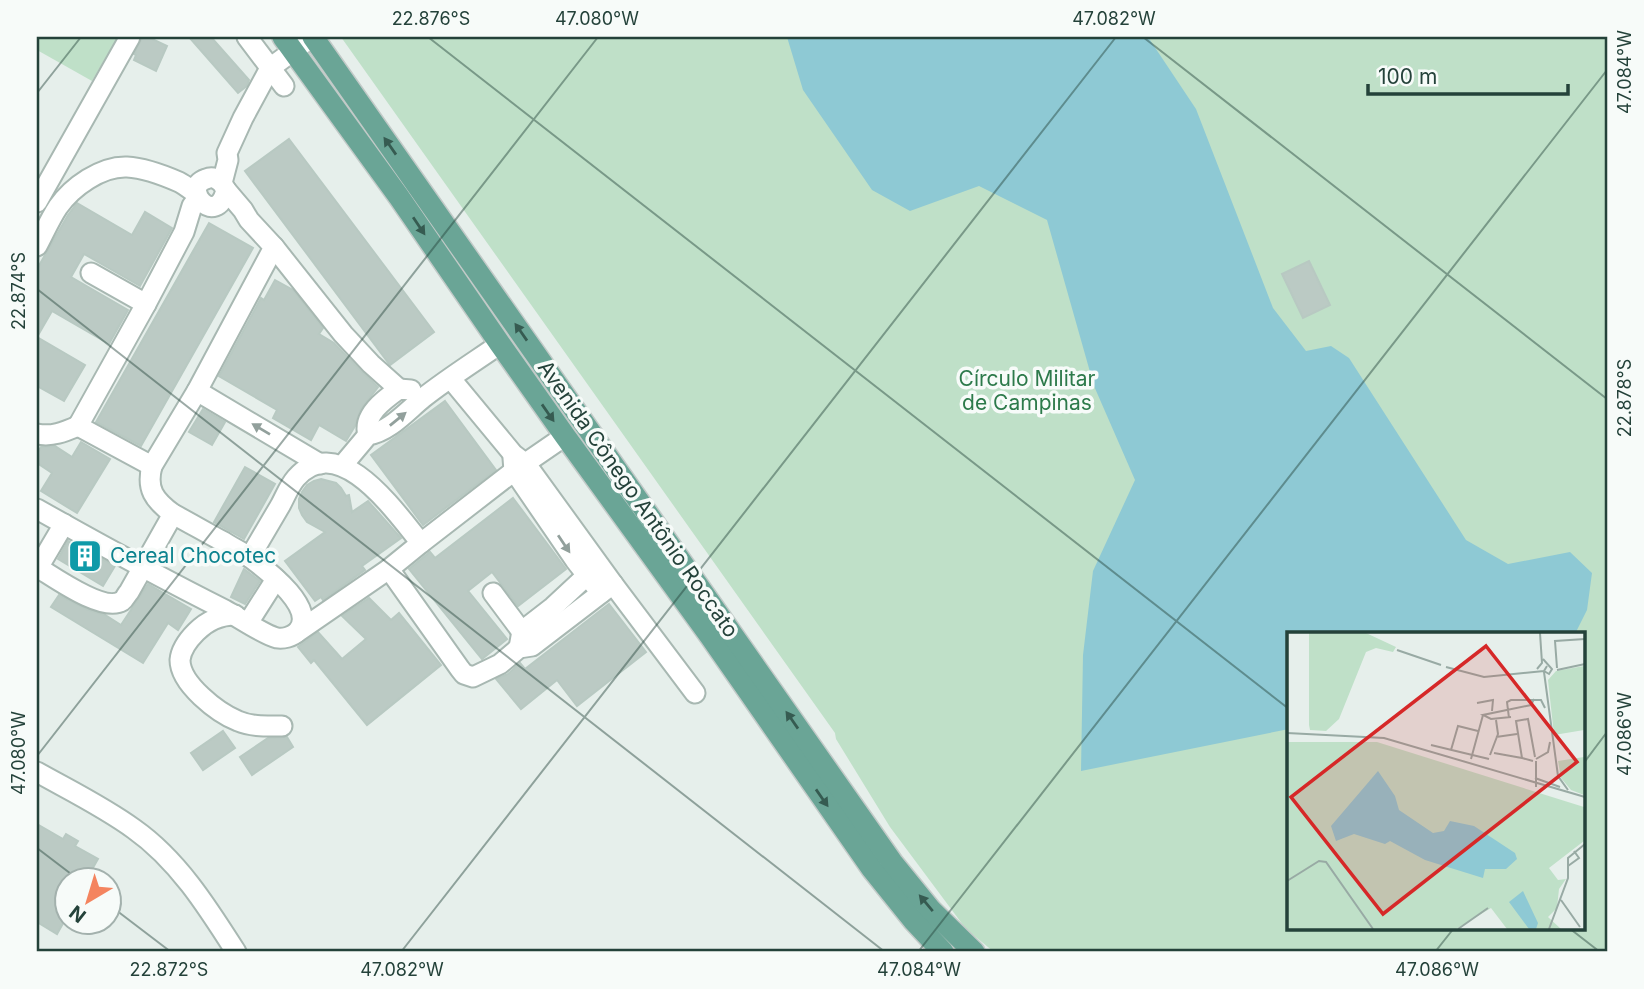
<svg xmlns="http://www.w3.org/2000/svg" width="1644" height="989" font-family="Inter,sans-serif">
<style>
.green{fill:#bfe0c8;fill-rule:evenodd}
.water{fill:#8ec9d4}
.building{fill:#bbcac4;stroke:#b8c9c2;stroke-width:2}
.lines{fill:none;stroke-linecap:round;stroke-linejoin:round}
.minor-casing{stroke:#a8b8b2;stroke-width:23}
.major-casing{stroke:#c2cac8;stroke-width:24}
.minor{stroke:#fff;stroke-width:19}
.major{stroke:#6aa596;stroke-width:21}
.oneway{fill:#365b51}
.oneway2{fill:#92a09c}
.ticks{fill:none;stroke:#24423a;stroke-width:2;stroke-opacity:0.45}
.labels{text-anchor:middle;stroke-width:7;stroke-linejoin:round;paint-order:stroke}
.park-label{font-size:21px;fill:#2d7a4b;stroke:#f7fbf9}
.street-label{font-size:21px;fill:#24423a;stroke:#f7fbf9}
.culture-label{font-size:21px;fill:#0d838f;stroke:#f7fbf9;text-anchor:start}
.inset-road{fill:none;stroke:#98aaa4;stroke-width:2}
.view{fill:#d62828;fill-opacity:0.15;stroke:#d62828;stroke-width:3.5}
.inset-edge{fill:none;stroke:#24423a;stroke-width:3.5}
.neatline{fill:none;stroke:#24423a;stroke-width:2.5}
.ticks-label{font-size:18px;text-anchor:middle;fill:#24423a}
</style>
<rect width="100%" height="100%" fill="#e6efeb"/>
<g class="green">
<path d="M37,37h81l-26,44 -55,-31z"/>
<path d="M341,37h1266v915h-613l-28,-23 -76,-102 -54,-88 -1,-6zM1289,634h294v294h-294z"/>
</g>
<path class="water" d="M787,37h361l48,72 77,199 33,43 25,-5 18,12 117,182 42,24 62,-12 22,21 -5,37 -12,24h-286v95l-208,42 2,-116 10,-84 42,-91 -41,-94 -47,-166 -68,-34 -69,25 -38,-21 -69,-100z"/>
<g class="building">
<path d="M142,37h6l19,9 -11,25 -22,-11 2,-5 -2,-1z"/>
<path d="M189,37h22l38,43 -2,6 -9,7z"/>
<path d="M289,139l145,193 -44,33 -145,-194z"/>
<path d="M77,203l55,32 13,-23 27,16 -32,58 -56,-32 -13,23 57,33 -19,34 -57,-33 -15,26 48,28 -21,36 -27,-15v-117l31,-54z"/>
<path d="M209,223l44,25 -112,198 -45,-24z"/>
<path d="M1309,261l21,44 -27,13 -21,-44z"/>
<path d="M275,280l18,10 30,38 -4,6 15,9 28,29 16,15 -17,22 -6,17 -9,15 -27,-16 -8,15 -38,-22 4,-8 -58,-34 42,-78 3,2z"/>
<path d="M445,401l51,69 -73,55 -52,-70z"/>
<path d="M203,409l22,13 -13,23 -23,-13z"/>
<path d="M81,442l29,17 -33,54 -36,-22 11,-18 -15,-10v-10l4,-6 14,-1 17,11z"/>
<path d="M245,467l30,17 -31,55 -30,-17z"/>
<path d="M321,479l15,4 5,5 5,8 3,-1 3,17 16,-11 33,37 -39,28 3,4 -42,30 -2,-3 -6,4 -30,-40 40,-29 -18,-10 -5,-7 -3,-7v-9l3,-7 5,-7 7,-4z"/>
<path d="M513,498l53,71 -48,37 -26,-34 -24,19 39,48 -25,20 -73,-90 21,-17 5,6z"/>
<path d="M68,541l47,25 -12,20 -45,-27z"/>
<path d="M244,569l16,12 -15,23 -14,-7z"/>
<path d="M148,584l43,25 -13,21 -10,-7 -25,40 -92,-56 8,-12 27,14 19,6 16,10z"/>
<path d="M369,598l22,22 8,-7 42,52 -74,60 -53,-65 -3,3 -13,-16 20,-15 24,27 24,-20 -24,-23z"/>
<path d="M609,604l37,48 -69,54 -20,-26 -36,29 -25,-30 12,-5 12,-11 5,6z"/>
<path d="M223,731l12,17 -32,22 -12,-17z"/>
<path d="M287,737l6,10 -41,28 -12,-18 28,-19z"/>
<path d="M37,824l26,15 3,-5 12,7 -3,5 23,13 -12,21h-20v38l-9,16 -20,-12z"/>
</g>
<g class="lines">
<g class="minor-casing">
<g id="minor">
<path d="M247,37l37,49"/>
<path d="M222,183c-5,-4 -9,-7 -16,-4 -27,9 11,50 20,11l-4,-7 6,-23 -1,-7 16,-35 27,-50 42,-31"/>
<path d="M198,198l-6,8 -8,26 -38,72 -68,122 74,40 45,-75 77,-144 -25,-27 -6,-10 -17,-20"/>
<path d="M37,202l93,-165"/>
<path d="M37,246c7,-13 13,-27 21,-39 14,-20 43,-41 69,-40 17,1 36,8 52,15 6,3 12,8 18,12"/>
<path d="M274,247l69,87 28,30 28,25"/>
<path d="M91,273l55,31"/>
<path d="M451,379l62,75 13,10 87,120 82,109"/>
<path d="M197,391l123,73"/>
<path d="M37,434c15,3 27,-2 41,-8"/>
<path d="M368,435c-6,-20 17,-36 31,-46l12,1"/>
<path d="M513,458l1,13 61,89 26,33"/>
<path d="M342,466l26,-31c21,-3 39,-24 55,-37 24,-19 51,-36 77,-54"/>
<path d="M37,509c62,35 124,69 188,101 13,7 39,25 52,28 6,1 15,-1 20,-6 22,-22 -29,-61 -45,-73 -9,-7 -19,-11 -28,-17 -17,-9 -34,-19 -51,-28 -19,-14 -27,-25 -21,-48"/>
<path d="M250,557c10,-17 20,-34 30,-51 5,-9 9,-20 16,-28 43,-49 100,35 125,65"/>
<path d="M37,567c17,10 66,46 85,34 3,-2 4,-6 7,-9l44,-78"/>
<path d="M38,568l26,-44"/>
<path d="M389,569l71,100 4,5 9,3 27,-13 19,-16 13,-2 81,-62"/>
<path d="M493,593l35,47"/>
<path d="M235,615c-15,0 -28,6 -39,17 -7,7 -15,17 -16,28 0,24 38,53 58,61 14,6 29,5 44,5"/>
<path d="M248,623l28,-44"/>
<path d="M296,633l93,-64 32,-26 93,-72 51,-35"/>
<path d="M519,648l3,-17 31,-24 43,-40"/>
<path d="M37,772c32,18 67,35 97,57 44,31 74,79 102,123"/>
</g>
</g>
<g class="major-casing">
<g id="major">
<path d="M283,37l116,160 101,147 65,92 145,200 162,233 41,51 30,32"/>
<path d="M313,37l579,825 39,48 43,42"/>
</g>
</g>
<use href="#minor" class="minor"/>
<use href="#major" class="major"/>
</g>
<defs><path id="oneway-solid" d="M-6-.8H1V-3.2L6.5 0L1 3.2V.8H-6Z" transform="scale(1.75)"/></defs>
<g class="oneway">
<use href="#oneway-solid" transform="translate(390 146) rotate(-125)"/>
<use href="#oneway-solid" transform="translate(419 226) rotate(56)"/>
<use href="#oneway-solid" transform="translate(521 332) rotate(-125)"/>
<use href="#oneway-solid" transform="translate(548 413) rotate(55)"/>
<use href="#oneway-solid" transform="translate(792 720) rotate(-125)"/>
<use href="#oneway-solid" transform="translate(822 798) rotate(55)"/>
<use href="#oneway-solid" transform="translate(926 903) rotate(-130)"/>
</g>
<g class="oneway2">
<use href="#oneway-solid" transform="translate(398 419) rotate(-39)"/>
<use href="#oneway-solid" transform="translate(261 429) rotate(-149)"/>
<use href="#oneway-solid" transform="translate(564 544) rotate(56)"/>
</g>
<path class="ticks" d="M428,37l861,672M1143,37l464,362M37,93l44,-56M37,289l848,663M37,756l561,-719M1583,764l24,-32M37,848l42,32M108,904l63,48M1569,928l31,24M401,952l715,-915M918,952l689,-882M1435,952l19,-24"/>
<defs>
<g id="building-square" transform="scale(1.75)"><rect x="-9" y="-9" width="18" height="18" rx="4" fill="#0f9aa8" stroke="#f7fbf9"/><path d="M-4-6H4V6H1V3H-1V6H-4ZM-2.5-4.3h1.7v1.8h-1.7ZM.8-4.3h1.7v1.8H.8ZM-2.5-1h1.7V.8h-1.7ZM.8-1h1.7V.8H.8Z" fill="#fff"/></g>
</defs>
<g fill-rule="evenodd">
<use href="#building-square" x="85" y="556"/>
</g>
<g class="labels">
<g class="park-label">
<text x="1027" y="386">Círculo Militar<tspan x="1027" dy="24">de Campinas</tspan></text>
</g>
<g class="street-label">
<text transform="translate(638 499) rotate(55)" y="7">Avenida Cônego Antônio Roccato</text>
</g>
<g class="culture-label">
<text x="110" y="563">Cereal Chocotec</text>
</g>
</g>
<g transform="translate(1287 632)">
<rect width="298" height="298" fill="#e6efeb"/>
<path d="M22,1h57l30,14 -3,5 -17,-4 -10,4 -27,67 -13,12 -16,-1 -1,-5zM297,34v64l-30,5 -6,-55 8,-9zM0,110h90l207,65v34l-35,27 9,12 8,-1 -7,10 -2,19 -9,9 13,12h-54l-16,-21 -35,21h-169zM297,125v38l-13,-5 -10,-12 -3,-17z" fill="#bfe0c8"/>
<path d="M91,139l17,25 4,14 34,23 11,-2 6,-10 24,5 41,27 2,6 -11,10h-21l-2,9 -58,-18 -35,-19 -5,3 -31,-10 -18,7 -5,-15zM236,259l15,32 -2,6h-7l-20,-27z" fill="#8ec9d4"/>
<path class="inset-road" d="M110,18l44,15M256,27l9,10 -3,5 -5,-3 3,-5M159,35l38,10 60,-6M270,36l-2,-27 30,-2M250,37l5,-6 -2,-30M270,38l28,-6M257,40l14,104 10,14M190,71l16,-3 -1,11M224,85l-20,2 -8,-4 48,-10 3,-6M222,86l-2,-16 4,-2h30l4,8M0,101l97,5 201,59M209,105l21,-3M144,113l58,14M164,118l7,-24 20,5M207,121l28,5M203,123l8,-21 -2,-14M184,127l12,-44M249,127l12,-7 2,-10M246,129l-11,-3 -6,-37 12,-2 7,38M249,129v26M248,146l25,9M281,234l11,-8 -5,-7M0,249l32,-20 7,1 47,67M274,268l19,27M171,297l30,-21M262,297l19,-51v-20l17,-14"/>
<path class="view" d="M199,14l91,116 -194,152 -92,-117z"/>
<rect width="298" height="298" class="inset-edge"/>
</g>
<rect width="1644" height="989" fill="none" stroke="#f7fbf9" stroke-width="77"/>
<g transform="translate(88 901) rotate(218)"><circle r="33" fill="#f7fbf9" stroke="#a3b1ad" stroke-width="2"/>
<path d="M0-5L12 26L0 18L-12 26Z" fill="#f4845f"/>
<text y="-10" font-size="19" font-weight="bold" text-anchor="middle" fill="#24423a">N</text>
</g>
<path d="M1368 84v10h200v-10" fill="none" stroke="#24423a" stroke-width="3.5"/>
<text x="1378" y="84" font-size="21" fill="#24423a" stroke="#f7fbf9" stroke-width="5" paint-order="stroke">100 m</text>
<rect x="38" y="38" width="1568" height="912" class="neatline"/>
<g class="ticks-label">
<text x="431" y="25">22.876°S</text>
<text x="597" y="25">47.080°W</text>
<text x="1114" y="25">47.082°W</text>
<text transform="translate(1625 72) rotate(-90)" y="6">47.084°W</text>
<text transform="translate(19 291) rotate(-90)" y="6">22.874°S</text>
<text transform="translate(1625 398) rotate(-90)" y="6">22.878°S</text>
<text transform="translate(1625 734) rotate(-90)" y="6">47.086°W</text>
<text transform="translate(19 753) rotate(-90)" y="6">47.080°W</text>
<text x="169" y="976">22.872°S</text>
<text x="402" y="976">47.082°W</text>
<text x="919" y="976">47.084°W</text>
<text x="1437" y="976">47.086°W</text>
</g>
</svg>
